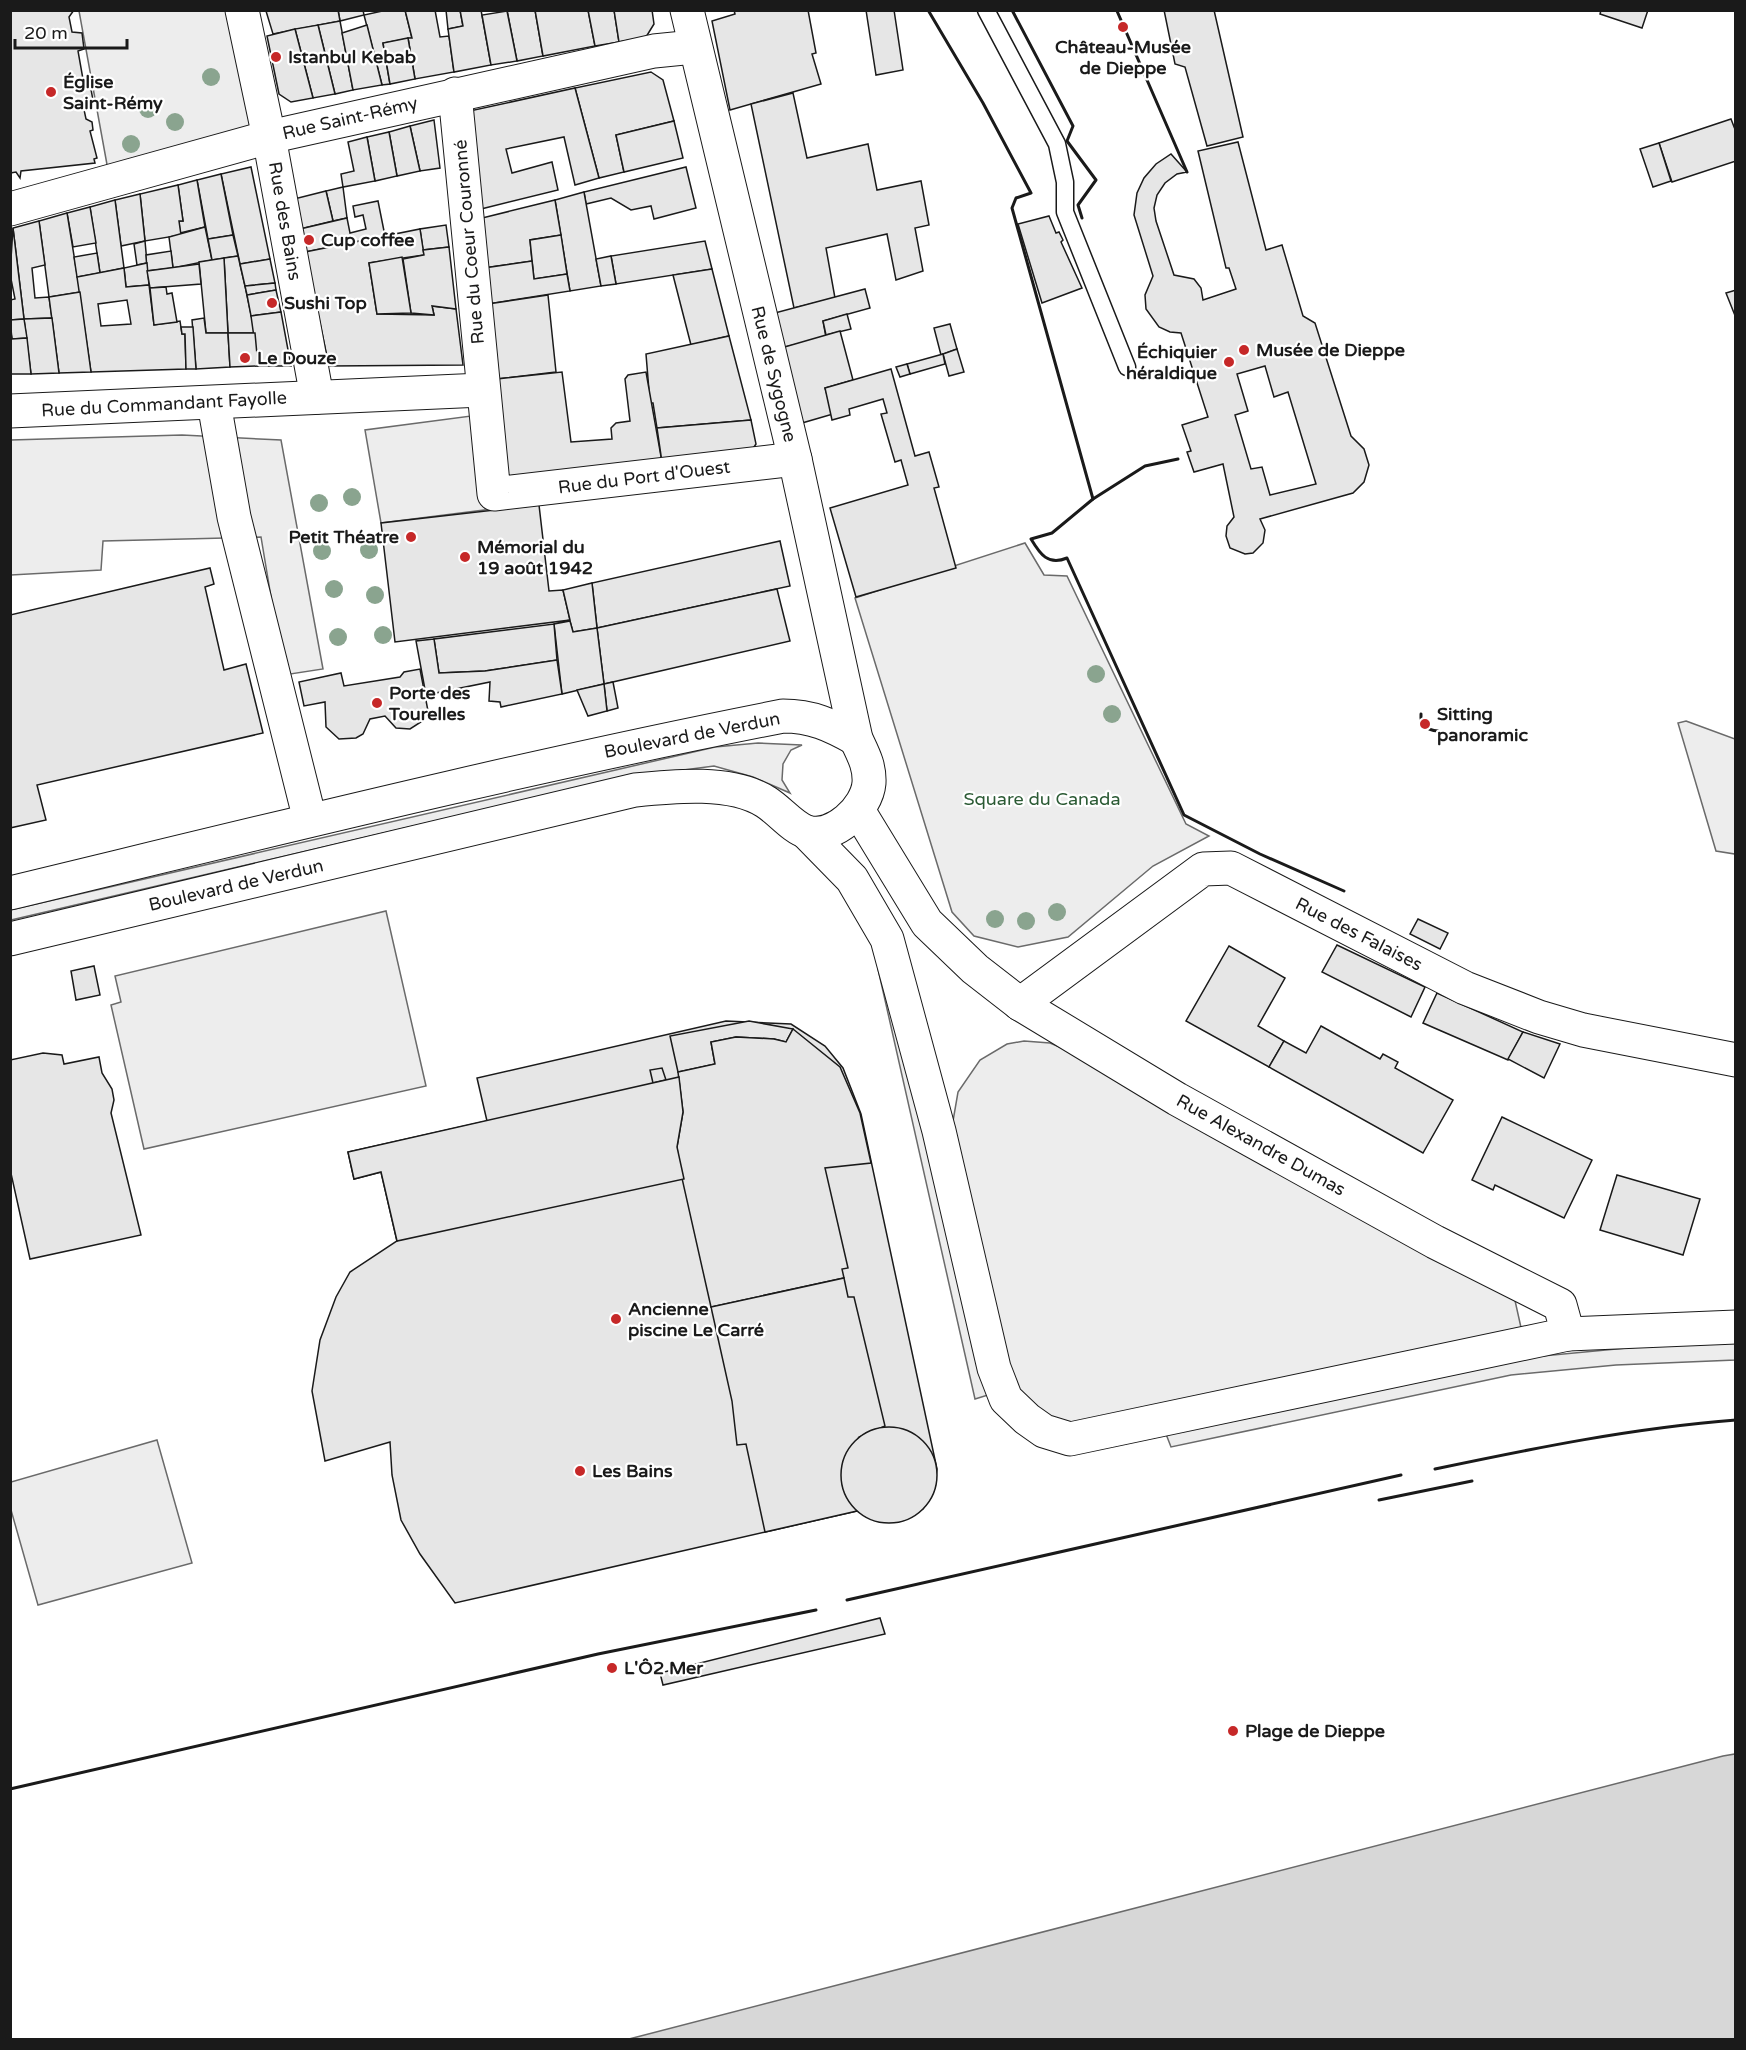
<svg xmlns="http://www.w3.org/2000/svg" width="1746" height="2050" font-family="'Varela Round',sans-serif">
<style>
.built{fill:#ededed;stroke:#6a6a6a;stroke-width:1.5}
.water{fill:#d7d7d7;stroke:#6a6a6a;stroke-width:1.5}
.building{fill:#e6e6e6;stroke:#1a1a1a;stroke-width:1.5;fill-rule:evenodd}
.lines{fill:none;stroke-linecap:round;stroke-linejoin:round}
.lane-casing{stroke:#1a1a1a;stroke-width:19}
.street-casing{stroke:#1a1a1a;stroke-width:35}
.secondary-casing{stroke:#1a1a1a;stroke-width:35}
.lane{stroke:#fff;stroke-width:16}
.street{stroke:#fff;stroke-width:33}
.secondary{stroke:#fff;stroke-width:33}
.wall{stroke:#1a1a1a;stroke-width:3}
.tree{fill:#8aa48f}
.poi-dot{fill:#c62828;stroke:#fff;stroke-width:2}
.labels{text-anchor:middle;stroke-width:4.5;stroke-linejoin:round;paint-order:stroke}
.poi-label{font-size:18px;font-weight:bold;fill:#1a1a1a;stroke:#fff;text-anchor:start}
.street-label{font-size:18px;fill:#1a1a1a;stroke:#fff}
.park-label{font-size:18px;fill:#2b5a34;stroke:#fff}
</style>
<rect width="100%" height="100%" fill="#fff"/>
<g class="built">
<path d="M79,11h163l27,126 -159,44z"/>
<path d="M471,416l21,93 -111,14 -16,-93z"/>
<path d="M182,435l99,5 42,229 -39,6 -23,-138 -158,4 -2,29 -90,5v-135z"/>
<path d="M1025,543l19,32 23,1 119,248 23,12 -56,30 -85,71 -50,10 -44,-11 -22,-24 -97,-314z"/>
<path d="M1686,721l49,18v115l-19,-3 -38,-128z"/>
<path d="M758,743l44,2 -11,5 -8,14 -1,16 8,13 -37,-16 -39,-11 -99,13 -604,141 -1,-10 705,-163z"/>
<path d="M386,911l40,175 -282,63 -33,-144 10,-3 -6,-26z"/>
<path d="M889,966l99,429 -13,4 -97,-430z"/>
<path d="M1024,1041l26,2 12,5 452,248 8,36 -436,96 -31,-5 -41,-37 -61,-265 5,-29 22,-32 27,-16z"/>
<path d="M1735,1342v18l-119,5 -105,10 -340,72 -5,-13 346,-75 136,-13z"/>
<path d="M157,1440l35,123 -154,42 -27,-95v-28z"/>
</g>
<path class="water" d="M1735,1754v285h-1106l1094,-283z"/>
<g class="building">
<path d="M10,10h64l-5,7 3,15 10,1 2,16 -6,2 6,34 6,-1 3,16 -7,1 -3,4 3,14 6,3 1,8 -3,1 7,27 -3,1 1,4 -74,8 -1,7 -4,-6 -6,1z"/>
<path d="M338,10h25l1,5 -24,6z"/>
<path d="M338,10l2,11 -67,13 -7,-23z"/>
<path d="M387,10h18l7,28 -29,5 7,41 -8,1 -18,-70z"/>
<path d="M405,10h30l5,27 9,-1 5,36 -39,7 -7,-41h4z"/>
<path d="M446,10h14l3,16 -15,3z"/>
<path d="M460,10h21l10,55 -37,7 -6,-43 15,-3z"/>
<path d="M535,10l8,46 -26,5 -10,-51z"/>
<path d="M535,10h53l7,36 -52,10z"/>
<path d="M588,10h26l5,32 -24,4z"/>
<path d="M614,10h38l2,14 -8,13 -27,5z"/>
<path d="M734,10h74l8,43 -4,1 9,30 -91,26 -18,-89 23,-7z"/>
<path d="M866,10h28l9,60 -27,5z"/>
<path d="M1164,10h50l29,127 -36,9 -22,-79 -10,-3z"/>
<path d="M1601,10h47l-6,18 -42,-14z"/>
<path d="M507,11l10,50 -26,4 -9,-50z"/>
<path d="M340,21l13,69 -18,4 -17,-69z"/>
<path d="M318,25l17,69 -22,4 -18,-69z"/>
<path d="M367,25l15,60 -29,5 -11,-57z"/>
<path d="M295,29l18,69 -22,4 -12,-8 -12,-58z"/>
<path d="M408,38l7,41 -25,5 -7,-41z"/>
<path d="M651,72l12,8 11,41 -58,14 8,37 -25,6 -24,-90z"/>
<path d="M575,88l24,90 -24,7 -11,-48 -58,12 6,24 40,-11 6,28 -81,20 -12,-98z"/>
<path d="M793,93l14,65 61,-14 9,46 44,-9 8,44 -14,3 8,43 -27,9 -9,-46 -61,14 9,50 -41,10 -43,-204z"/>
<path d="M1731,119l5,13v29l-64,21 -13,-39z"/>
<path d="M434,120l6,48 -20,3 -10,-45z"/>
<path d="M674,121l9,37 -59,14 -8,-37z"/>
<path d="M410,126l10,45 -23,5 -8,-44z"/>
<path d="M389,132l8,44 -22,5 -8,-44z"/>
<path d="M367,137l8,44 -32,6 -2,-13 13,-3 -6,-29z"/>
<path d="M1238,142l28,108 16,-5 21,71 12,7 36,113 13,13 5,16 -5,17 -11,11 -93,26 5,11 -2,13 -10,10 -8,1 -15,-6 -4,-12 1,-10 7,-9 -11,-53 -29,8 -7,-20 4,-1 -9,-26 26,-8 -27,-84 -11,-1 -11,-5 -13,-18 -1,-14 8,-19 -19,-61 3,-22 7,-15 12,-14 15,-10 16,18 -10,2 -12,9 -8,12 -3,13 2,13 18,54 20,4 7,9 2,12 33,-11 -7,-21h-3l-28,-117zM1265,366l9,31 14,-5 28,92 -46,11 -8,-28 -11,2 -16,-54 13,-4 -11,-37z"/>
<path d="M1659,143l12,38 -18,6 -13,-38z"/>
<path d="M251,167l19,92 -30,5 -19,-90z"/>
<path d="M686,167l10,41 -42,11 -3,-13 -20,4 -20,-12 -25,6 -2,-12z"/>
<path d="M221,174l12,61 -25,4 -11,-59z"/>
<path d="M197,180l8,47 -25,6 -1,-12h4l-5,-36z"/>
<path d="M178,185l5,36h-4l2,14 -36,6 -5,-47z"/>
<path d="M343,187l4,31 -14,3 -7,-30z"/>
<path d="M326,191l7,30 -33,8 -6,-30z"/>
<path d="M584,192l17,94 -31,5 -15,-91z"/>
<path d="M140,194l5,47 -24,5 -6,-46z"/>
<path d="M115,200l9,68 -24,5 -10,-66z"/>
<path d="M555,200l6,35 -31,5 2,21 -48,7 -6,-49z"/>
<path d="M378,201l7,35 -80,16 -5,-23 47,-11 3,15 16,-4 -3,-14 -8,2 -2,-11z"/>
<path d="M90,207l6,36 -23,4 -6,-34z"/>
<path d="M67,213l13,79 -31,5 -10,-76z"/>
<path d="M1049,216l7,17 3,-1 4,8 -2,2 21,46 -40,15 -24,-79z"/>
<path d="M39,221l6,44 -13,3 3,30 14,-1 3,21 -28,1 -11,-91z"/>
<path d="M446,225l3,22 -26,3 -3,-21z"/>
<path d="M205,227l7,33 -39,8 -4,-31z"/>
<path d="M13,228l11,91 -14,1v-20l5,-1 -5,-25z"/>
<path d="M420,229l4,26 -55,8 8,51 57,1 -2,-9 24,3 7,56 -134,1 -24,-114z"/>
<path d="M233,235l5,21 -26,4 -4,-21z"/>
<path d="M561,235l6,39 -33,5 -4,-39z"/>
<path d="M145,241l2,22 -10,2 -3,-21z"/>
<path d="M705,241l7,28 -96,15 -5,-28z"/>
<path d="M449,247l7,62 -24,-3 2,9 -23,-2 -8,-54 21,-4 -1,-5z"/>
<path d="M171,251l2,17 -26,3 -1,-16z"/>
<path d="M97,253l3,20 -23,4 -3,-20z"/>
<path d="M238,256l7,30 10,47h-27l-4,-75z"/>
<path d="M611,256l5,28 -15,2 -5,-27z"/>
<path d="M402,257l9,56 -34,1 -8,-51z"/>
<path d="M224,258l4,75h-22l-7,-71z"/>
<path d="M270,259l5,24 -30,3 -5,-22z"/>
<path d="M532,261l2,18 33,-5 3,17 -82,13 -4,-36z"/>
<path d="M147,263l2,22 -23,2 -2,-19z"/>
<path d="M199,264l2,20 -51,4 -3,-17z"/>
<path d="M124,268l2,19 23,-2 5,40 26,-4 2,13h3l1,35 -95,3 -14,-95zM127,300l4,24 -30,2 -3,-22z"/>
<path d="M712,269l17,67 -38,9 -18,-70z"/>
<path d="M275,283l1,7 -29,5 -2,-9z"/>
<path d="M166,287l1,7 5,-1 5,29 -23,3 -4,-37z"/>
<path d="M865,289l5,19 -47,13 3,16 -45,11 -10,-34z"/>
<path d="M276,290l5,22 -30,4 -4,-21z"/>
<path d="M1736,290v28l-10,-25z"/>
<path d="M80,292l11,80 -32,1 -10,-76z"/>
<path d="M548,295l8,77 -59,7 -9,-75z"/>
<path d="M281,312l10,54h-33l-7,-50z"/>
<path d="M847,314l4,15 -25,6 -3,-14z"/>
<path d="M52,318l7,55 -28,1 -7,-55z"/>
<path d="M204,318l2,15h22l2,34 -34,2 -4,-49z"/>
<path d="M24,319l3,19 -15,1 -2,-19z"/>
<path d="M950,324l7,25 -16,6 -7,-27z"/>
<path d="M10,327l2,12 15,-1 4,36h-21z"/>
<path d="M181,327h12l3,42h-10l-1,-35h-3z"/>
<path d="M840,331l13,49 -28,8 8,26 -31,9 -21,-75z"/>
<path d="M228,333h27l3,33 -28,1z"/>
<path d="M729,336l22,84 -94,8 -4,-25h-3l-4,-49z"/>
<path d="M957,349l7,23 -15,4 -6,-22z"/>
<path d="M943,354l2,10 -35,10 -3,-10z"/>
<path d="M907,364l3,10 -10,3 -4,-10z"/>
<path d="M891,369l24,87 14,-4 10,35 -5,1 22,80 -100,29 -26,-89 78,-23 -7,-25 -6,2 -14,-48 6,-1 -4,-14 -34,10 1,6 -18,5 -7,-32z"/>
<path d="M562,372l9,70 41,-3 -1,-11 5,-5 14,-2 -5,-42 3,-4 18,-3 16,90 -154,14 -11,-97z"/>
<path d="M751,420l5,24 -8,12 -86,6 -5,-34z"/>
<path d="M539,505l10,86 14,-1 7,30 -175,22 -14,-119z"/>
<path d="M780,541l10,45 -193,42 -5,-45z"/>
<path d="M210,568l4,16 -9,3 19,83 22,-6 17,69 -226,52 9,35 -36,8v-213z"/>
<path d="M592,583l5,45 -24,4 -3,-11 -16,3 16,-4 -7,-30z"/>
<path d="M777,589l13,52 -186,43 -7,-56z"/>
<path d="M570,621l3,11 24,-4 7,56 -42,10 -8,-70z"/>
<path d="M554,624l3,36 -72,11 -46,2 -5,-34z"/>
<path d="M434,639l5,34 46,-2 72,-11 5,34 -61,13 -1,-5 -11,-1 1,-19 -64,13 -10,-54z"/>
<path d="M420,669l8,42 -4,9 -14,9 -14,-1 -11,-12 -15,3 -7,15 -7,4 -17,1 -13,-12 -1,-25 -21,4 -5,-24 42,-9 3,13 56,-9 4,-5z"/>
<path d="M613,682l5,26 -11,3 -3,-27z"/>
<path d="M604,684l3,27 -19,5 -11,-26z"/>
<path d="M1418,919l30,14 -8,16 -30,-15z"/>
<path d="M1337,945l88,42 -14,30 -89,-45z"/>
<path d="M1229,946l56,32 -27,48 26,15 -15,26 -83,-46z"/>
<path d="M94,966l6,29 -24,5 -5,-29z"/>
<path d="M1437,993l86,39 -15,28 -85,-37z"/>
<path d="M726,1021l65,3 34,22 18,22 18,46 76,355 -3,22 -11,18 -19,11 -22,2 -25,-11 -402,92 -35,-49 -19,-34 -9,-45 -2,-33 -65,19 -13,-70 8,-51 16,-43 14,-25 47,-31 -16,-69 -27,7 -6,-27 139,-31 -10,-43z"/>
<path d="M749,1021l44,8 -7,13 -12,-3 -38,-2 -25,5 4,22 -37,8 -8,-36z"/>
<path d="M1321,1026l59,33 3,-5 15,8 -3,6 58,32 -30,53 -154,-86 15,-26 22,12z"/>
<path d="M793,1029l47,38 20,46 11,50 -46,5 23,100 -6,1 2,9 -133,29 -32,-142 -2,-18 6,-35 -5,-40 37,-8 -4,-22 25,-5 38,2 12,3z"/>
<path d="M1523,1032l37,12 -16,34 -36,-19z"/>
<path d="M43,1053l19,2 2,9 35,-7 3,16 10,16 2,11 -3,13 30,122 -111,24 -20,-90v-109z"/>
<path d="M662,1068l4,12 -13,3 -3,-13z"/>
<path d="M679,1077l4,35 -6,35 7,32 -287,62 -16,-69 -27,7 -6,-27z"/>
<path d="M1502,1117l90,43 -28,58 -69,-33 -2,5 -21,-10z"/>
<path d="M1617,1175l83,24 -17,56 -83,-25z"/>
<path d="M844,1278l4,19h6l31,129 -26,11 -16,25v26l14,23 -92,21 -19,-88 -9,1 -5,-44 -21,-94z"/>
<circle cx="889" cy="1475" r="48"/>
<path d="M880,1618l5,16 -222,51 -3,-12z"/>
</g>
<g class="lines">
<g class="lane-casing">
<path id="lane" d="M986,10l71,134 8,38v30l62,155"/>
</g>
<g class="street-casing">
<g id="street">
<path d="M242,10l27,127 48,260"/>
<path d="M455,94l39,400 301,-35"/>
<path d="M10,209l259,-72 385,-86 40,-4"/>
<path d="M214,403l20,114 76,303"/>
<path d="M10,411l472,-21"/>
<path d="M1020,1004l183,-135 28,-1 234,120 74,29 44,13 153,30"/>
<path d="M1568,1334l168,-7"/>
</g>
</g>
<g class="secondary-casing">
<g id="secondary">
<path d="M806,832l46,47 35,60 52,192 55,237 12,31 21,20 17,12 26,8 498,-105 -8,-29 -125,-63 -258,-143 -157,-95 -45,-35 -48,-46 -69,-113"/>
<path d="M10,893c257,-62 513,-126 773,-177 29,0 48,9 73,23"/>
<path d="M10,939l625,-149c39,-4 97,-10 131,12 13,8 27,26 41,30 27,8 60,-24 62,-49 1,-17 -6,-29 -13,-44l-61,-280 -108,-449"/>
</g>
</g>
<use href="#lane" class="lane"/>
<use href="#street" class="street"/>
<use href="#secondary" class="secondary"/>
<g class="wall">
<path d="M928,10l55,93 48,90 -15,5 -4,10 81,291 -41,34 -21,6c9,15 17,27 36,19l117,257 76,39 84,37"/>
<path d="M1012,10l61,116 -6,15 29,39 -18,25 4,13"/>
<path d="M1117,11l70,161"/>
<path d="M1093,499l52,-33 33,-7"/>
<path d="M1421,714c-1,12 6,16 17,17"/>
<path d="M1435,1469c100,-21 198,-41 301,-49"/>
<path d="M1379,1500l93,-19"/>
<path d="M847,1600l554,-125"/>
<path d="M10,1789l588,-135 218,-44"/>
</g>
</g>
<g class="tree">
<circle cx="211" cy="77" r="9"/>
<circle cx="148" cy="109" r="9"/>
<circle cx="175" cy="122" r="9"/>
<circle cx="131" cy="144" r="9"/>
<circle cx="352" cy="497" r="9"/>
<circle cx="319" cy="503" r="9"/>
<circle cx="369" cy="550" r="9"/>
<circle cx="322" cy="551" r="9"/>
<circle cx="334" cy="589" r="9"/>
<circle cx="375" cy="595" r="9"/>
<circle cx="383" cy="635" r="9"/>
<circle cx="338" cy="637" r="9"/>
<circle cx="1096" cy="674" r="9"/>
<circle cx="1112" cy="714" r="9"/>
<circle cx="1057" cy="912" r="9"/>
<circle cx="995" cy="919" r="9"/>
<circle cx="1026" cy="921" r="9"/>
</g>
<g class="poi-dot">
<circle cx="1123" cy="27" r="6"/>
<circle cx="276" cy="57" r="6"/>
<circle cx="51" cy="92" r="6"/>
<circle cx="309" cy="240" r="6"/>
<circle cx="272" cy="303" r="6"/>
<circle cx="1244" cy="350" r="6"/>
<circle cx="245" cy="358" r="6"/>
<circle cx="1229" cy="362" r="6"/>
<circle cx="411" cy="537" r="6"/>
<circle cx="465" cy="557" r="6"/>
<circle cx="377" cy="703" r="6"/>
<circle cx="1425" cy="724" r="6"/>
<circle cx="616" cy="1319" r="6"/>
<circle cx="580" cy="1471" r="6"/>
<circle cx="612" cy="1668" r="6"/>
<circle cx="1233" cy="1731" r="6"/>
</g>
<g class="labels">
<g class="poi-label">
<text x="1123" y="53" text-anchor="middle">Château-Musée<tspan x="1123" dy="21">de Dieppe</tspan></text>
<text x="288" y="63">Istanbul Kebab</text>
<text x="63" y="88">Église<tspan x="63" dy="21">Saint-Rémy</tspan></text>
<text x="321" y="246">Cup coffee</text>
<text x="284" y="309">Sushi Top</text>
<text x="1256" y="356">Musée de Dieppe</text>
<text x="1217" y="358" text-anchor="end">Échiquier<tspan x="1217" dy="21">héraldique</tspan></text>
<text x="257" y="364">Le Douze</text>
<text x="399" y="543" text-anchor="end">Petit Théatre</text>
<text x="477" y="553">Mémorial du<tspan x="477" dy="21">19 août 1942</tspan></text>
<text x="389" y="699">Porte des<tspan x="389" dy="21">Tourelles</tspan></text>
<text x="1437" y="720">Sitting<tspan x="1437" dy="21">panoramic</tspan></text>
<text x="628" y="1315">Ancienne<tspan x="628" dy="21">piscine Le Carré</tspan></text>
<text x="592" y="1477">Les Bains</text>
<text x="624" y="1674">L'Ô2 Mer</text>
<text x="1245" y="1737">Plage de Dieppe</text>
</g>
<g class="street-label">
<text transform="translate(350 118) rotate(-13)" y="6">Rue Saint-Rémy</text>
<text transform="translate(285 221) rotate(80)" y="6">Rue des Bains</text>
<text transform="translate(469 242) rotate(-95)" y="6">Rue du Coeur Couronné</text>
<text transform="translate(774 374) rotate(76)" y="6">Rue de Sygogne</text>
<text transform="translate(164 404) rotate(-3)" y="6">Rue du Commandant Fayolle</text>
<text transform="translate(644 477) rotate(-7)" y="6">Rue du Port d'Ouest</text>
<text transform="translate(692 735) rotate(-11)" y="6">Boulevard de Verdun</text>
<text transform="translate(236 885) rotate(-13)" y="6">Boulevard de Verdun</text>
<text transform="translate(1359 934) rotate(27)" y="6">Rue des Falaises</text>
<text transform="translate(1261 1145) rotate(29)" y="6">Rue Alexandre Dumas</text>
</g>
<g class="park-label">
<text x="1042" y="805">Square du Canada</text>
</g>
</g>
<rect width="1746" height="2050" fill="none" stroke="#1a1a1a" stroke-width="24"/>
<path d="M15 39v9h112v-9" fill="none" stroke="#1a1a1a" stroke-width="3"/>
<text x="24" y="39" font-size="18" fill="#1a1a1a" stroke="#ffffff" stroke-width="4.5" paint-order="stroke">20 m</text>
</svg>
